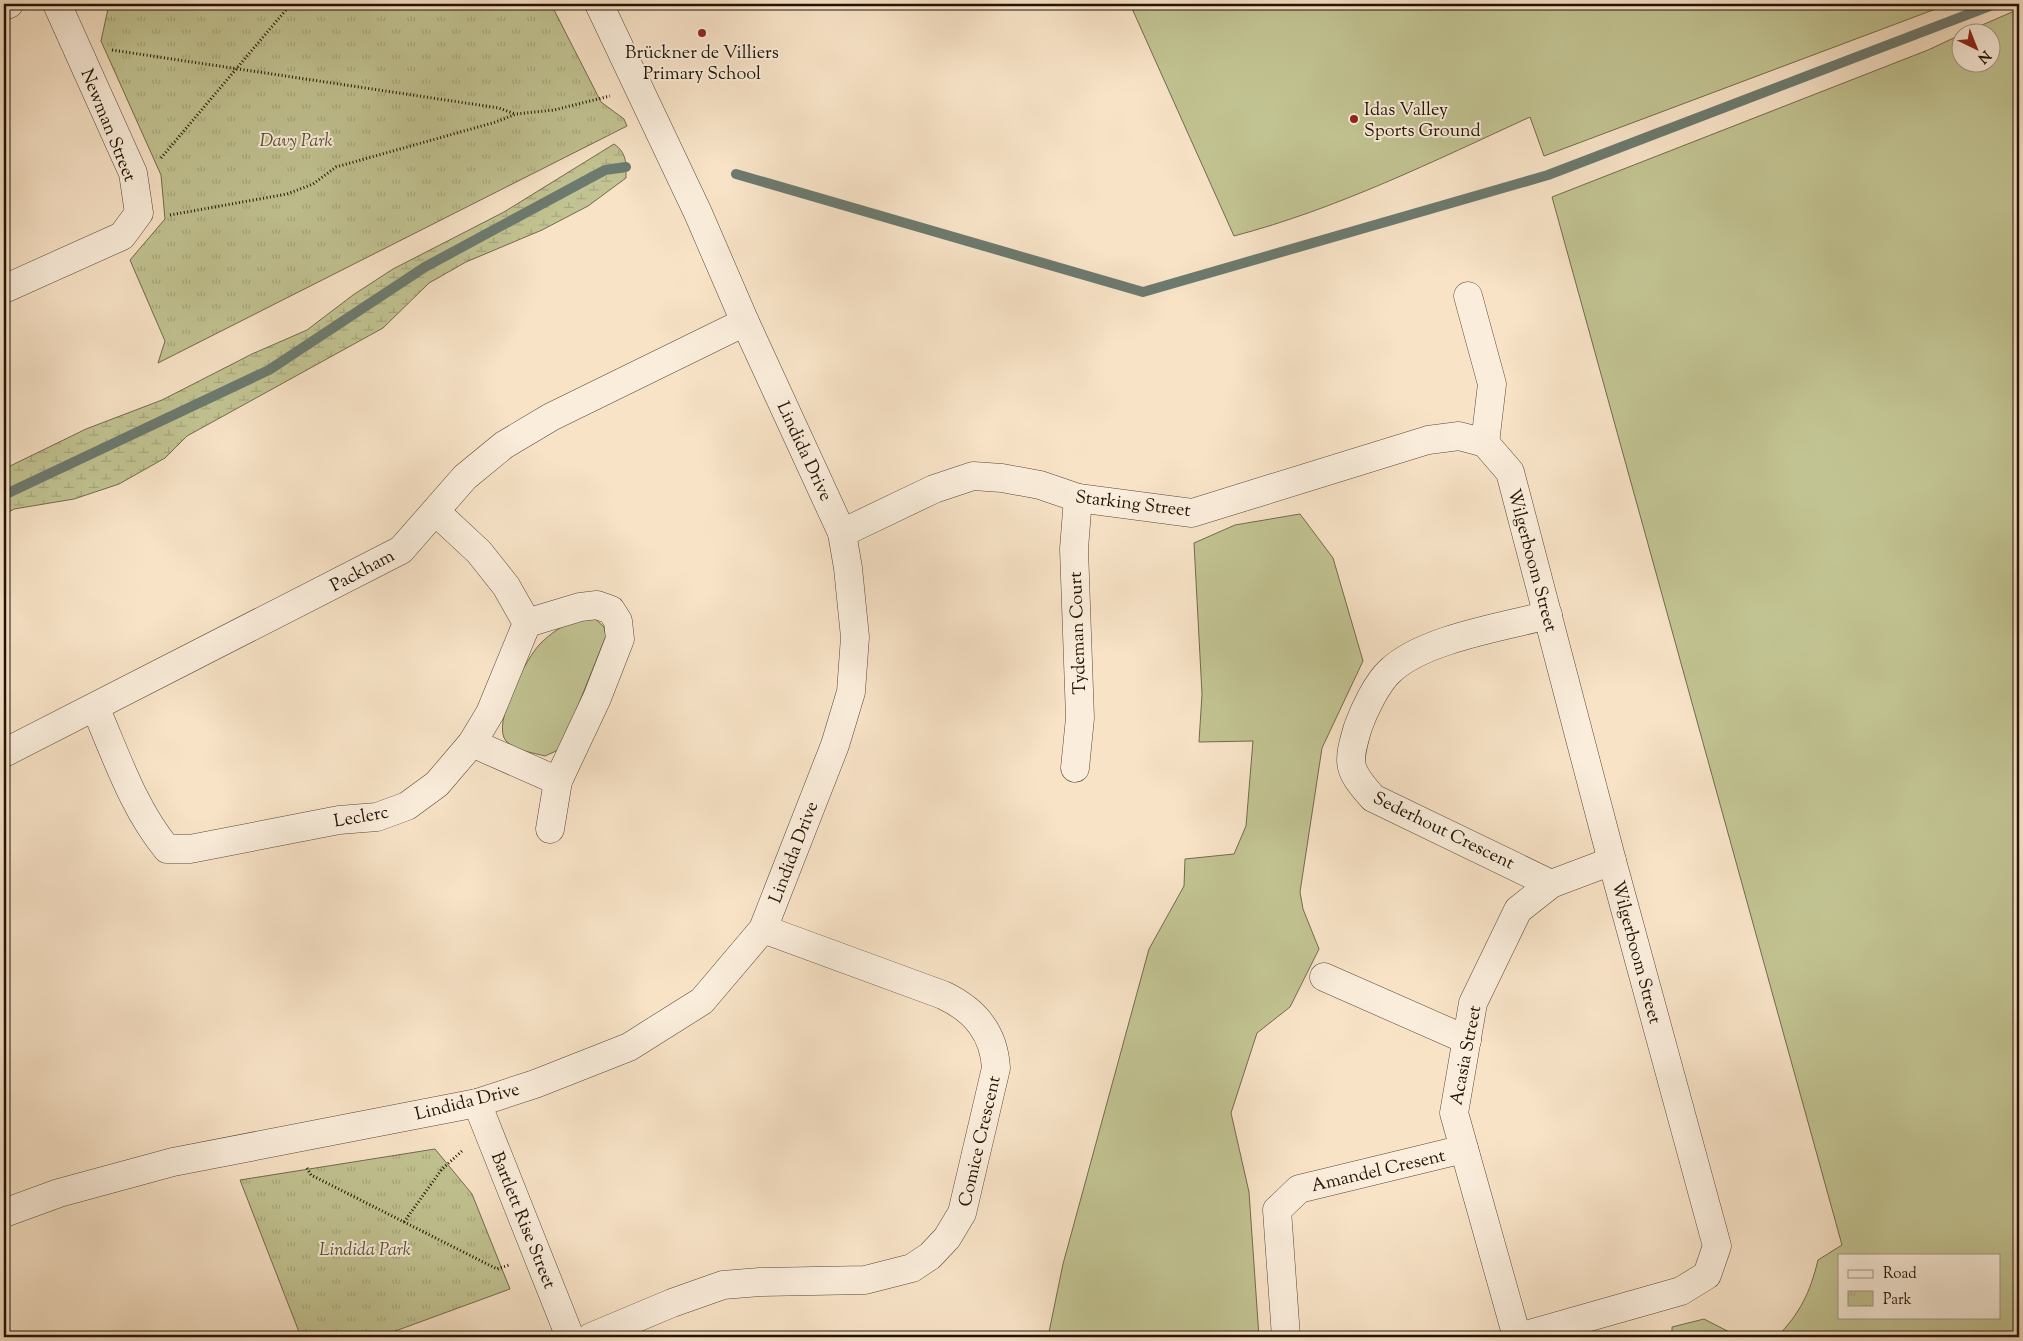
<svg xmlns="http://www.w3.org/2000/svg" width="2023" height="1341" font-family="'Sorts Mill Goudy',serif">
<style>
.grass{fill:#c2c392;stroke:#726b4b;fill-rule:evenodd}
.wetland{fill:url(#wetland-marsh);stroke:#726b4b}
.park{fill:url(#park-tufts);stroke:#726b4b}
.lines{fill:none;stroke-linecap:round;stroke-linejoin:round}
.stream{stroke:#6c7a6f;stroke-width:10}
.minor-casing{stroke:#584735;stroke-width:29}
.path{stroke:#221304;stroke-width:3;stroke-dasharray:1 2.5;stroke-linecap:butt}
.minor{stroke:#faeddb;stroke-width:28}
.poi-dot{fill:#8f2418;stroke:#faeddb;stroke-width:2}
.labels{text-anchor:middle;stroke-width:4;stroke-linejoin:round;paint-order:stroke}
.poi-label{font-size:18px;fill:#221304;stroke:#faeddb}
.street-label{font-size:18px;fill:#221304;stroke:#faeddb}
.park-label{font-size:18px;font-style:italic;fill:#5a5136;stroke:#faeddb}
</style>
<defs>
<pattern id="wetland-marsh" width="20" height="14" patternUnits="userSpaceOnUse" patternTransform="scale(1.25)"><rect width="20" height="14" fill="#c2c392"/><path d="M1 5h8M5 5V1M11 12h8M15 12V8" fill="none" stroke="#a6a77c"/></pattern>
<pattern id="park-tufts" width="24" height="20" patternUnits="userSpaceOnUse" patternTransform="scale(1.25)"><rect width="24" height="20" fill="#c2c392"/><path d="M3 7l-1-3M5 7V3M7 7l1-3M15 17l-1-3M17 17v-4M19 17l1-3" fill="none" stroke="#a6a77c"/></pattern>
</defs>
<rect width="100%" height="100%" fill="#f8e3c7"/>
<filter id="stains"><feTurbulence type="fractalNoise" baseFrequency=".004" numOctaves="4"/><feColorMatrix values="0 0 0 0 .2 0 0 0 0 .09 0 0 0 0 .02 0 0 0 .5 -.17"/></filter>
<radialGradient id="worn" r=".72"><stop offset=".6" stop-color="#630" stop-opacity="0"/><stop offset="1" stop-color="#630" stop-opacity=".3"/></radialGradient>
<g class="grass">
<path d="M1130,4h819l-405,152 -14,-39c-96,44 -193,92 -296,119z"/>
<path d="M2019,9v1328h-242c23,-24 33,-44 41,-77l24,-15 -290,-1048 376,-147 32,-15v27h30v-30h-24zM1839,1255h160v62h-160z"/>
<path d="M1300,514l33,44 30,103 -41,87 -22,144 3,17 16,40 -29,58 -33,26 -26,80 18,79 10,145h-211l15,-73 86,-315 35,-63 1,-27 49,-5 12,-28 7,-85 -54,1 3,-48 -8,-151 41,-18z"/>
<path d="M591,615l13,12 2,9 -43,107 -7,8 -11,5c-12,-3 -30,-6 -39,-15 -15,-17 21,-85 35,-98 15,-15 30,-22 50,-28z"/>
<path d="M1704,1319l35,18h-67v-10z"/>
</g>
<path class="wetland" d="M614,144c13,9 12,19 12,34l-38,28 -46,24 -76,32 -37,21 -46,45 -196,108 -22,22 -46,26 -45,15 -60,10 -10,6v-46l82,-40 76,-29 90,-46 55,-24 46,-35 40,-26 111,-57z"/>
<g class="park">
<path d="M109,4h442l50,98 23,17 3,7 -469,237 7,-22 -35,-81 35,-41 -4,-44 -60,-134z"/>
<path d="M435,1149l37,45 38,95 -131,48h-78l-61,-157z"/>
</g>
<g class="lines">
<g class="stream">
<path d="M736,174l407,118 405,-117 447,-171"/>
<path d="M4,495l265,-125 156,-103 180,-97 21,-3"/>
</g>
<g class="minor-casing">
<g id="minor">
<path d="M4,6l5,-2"/>
<path d="M4,289l118,-53 17,-23 -6,-40 -76,-169"/>
<path d="M1468,296l24,88 -7,59"/>
<path d="M842,533l92,-44 39,-13 29,2 38,7 38,13 114,15 236,-73 31,-4 26,7 25,29 102,389 105,385 -10,29 -26,16 -162,46"/>
<path d="M1548,615c-45,12 -125,24 -158,56 -13,12 -26,39 -32,56 -11,37 -11,42 15,71l178,86"/>
<path d="M527,623l53,-16 17,-2 14,5 7,11 2,18 -23,59 -39,83 -8,48"/>
<path d="M95,707c21,48 38,101 72,142h23l149,-29 38,-3 30,-11 30,-22 35,-41 18,-30 37,-90 -21,-37 -27,-34 -43,-40"/>
<path d="M472,743l86,38"/>
<path d="M4,753l397,-203 64,-73 39,-32 47,-28 194,-95"/>
<path d="M1075,768l5,-50 -6,-169 4,-51"/>
<path d="M1324,977l143,63"/>
<path d="M477,1103l93,234"/>
<path d="M4,1213l55,-20 114,-31 304,-59 58,-19 94,-37 73,-46 61,-72 72,-184 16,-53 4,-55 -7,-69 -6,-35 -97,-211 -47,-109 -99,-209"/>
<path d="M591,1337l81,-34 51,-18 37,-3 105,-2 47,-12 18,-12 17,-18 15,-25 34,-145c-2,-35 -21,-58 -53,-73l-180,-66"/>
<path d="M1286,1337l-9,-127 22,-21 165,-40"/>
<path d="M1517,1337l-63,-224 19,-110 45,-93 33,-26 61,-23"/>
</g>
</g>
<g class="path">
<path d="M112,50l387,58 16,6"/>
<path d="M161,158l130,-154"/>
<path d="M170,215l117,-21 26,-10 23,-17 160,-45 20,-8 38,-4 56,-14"/>
<path d="M307,1168l4,7 186,94 12,-4"/>
<path d="M404,1222l38,-53 20,-18"/>
</g>
<use href="#minor" class="minor"/>
</g>
<g class="poi-dot">
<circle cx="702" cy="33" r="5"/>
<circle cx="1354" cy="119" r="5"/>
</g>
<g class="labels">
<g class="poi-label">
<text x="702" y="58">Brückner de Villiers<tspan x="702" dy="21">Primary School</tspan></text>
<text x="1364" y="115" text-anchor="start">Idas Valley<tspan x="1364" dy="21">Sports Ground</tspan></text>
</g>
<g class="street-label">
<text transform="translate(109 125) rotate(68)" y="6">Newman Street</text>
<text transform="translate(805 451) rotate(65)" y="6">Lindida Drive</text>
<text transform="translate(1133 503) rotate(7)" y="6">Starking Street</text>
<text transform="translate(1533 560) rotate(75)" y="6">Wilgerboom Street</text>
<text transform="translate(362 570) rotate(-28)" y="6">Packham</text>
<text transform="translate(1077 633) rotate(-92)" y="6">Tydeman Court</text>
<text transform="translate(361 816) rotate(-10)" y="6">Leclerc</text>
<text transform="translate(1444 830) rotate(26)" y="6">Sederhout Crescent</text>
<text transform="translate(793 852) rotate(-69)" y="6">Lindida Drive</text>
<text transform="translate(1637 952) rotate(75)" y="6">Wilgerboom Street</text>
<text transform="translate(1465 1055) rotate(-79)" y="6">Acasia Street</text>
<text transform="translate(467 1101) rotate(-14)" y="6">Lindida Drive</text>
<text transform="translate(979 1141) rotate(-77)" y="6">Comice Crescent</text>
<text transform="translate(1378 1170) rotate(-13)" y="6">Amandel Cresent</text>
<text transform="translate(524 1220) rotate(68)" y="6">Bartlett Rise Street</text>
</g>
<g class="park-label">
<text x="296" y="146">Davy Park</text>
<text x="365" y="1255">Lindida Park</text>
</g>
</g>
<rect width="2023" height="1341" fill="none" stroke="#f8e3c7" stroke-width="20"/>
<rect x="5" y="5" width="2013" height="1331" fill="none" stroke="#221304" stroke-width="2.5"/>
<rect x="10" y="10" width="2003" height="1321" fill="none" stroke="#221304"/>
<rect x="1838" y="1254" width="162" height="65" fill="#faeddb" stroke="#a49685"/>
<rect x="1848" y="1270" width="25" height="8" fill="#faeddb" stroke="#a49685"/>
<text x="1883" y="1278" font-size="15" fill="#221304">Road</text>
<rect x="1848" y="1291" width="25" height="15" fill="url(#park-tufts)" stroke="#a49685"/>
<text x="1883" y="1304" font-size="15" fill="#221304">Park</text>
<g transform="translate(1976 48) rotate(137)"><circle r="24" fill="#faeddb" stroke="#a49685"/>
<path d="M0-4L9 19L0 12L-9 19Z" fill="#8f2418"/>
<text y="-8" font-size="14" font-weight="bold" text-anchor="middle" fill="#221304">N</text>
</g>
<rect width="100%" height="100%" filter="url(#stains)"/>
<rect width="100%" height="100%" fill="url(#worn)"/>
</svg>
